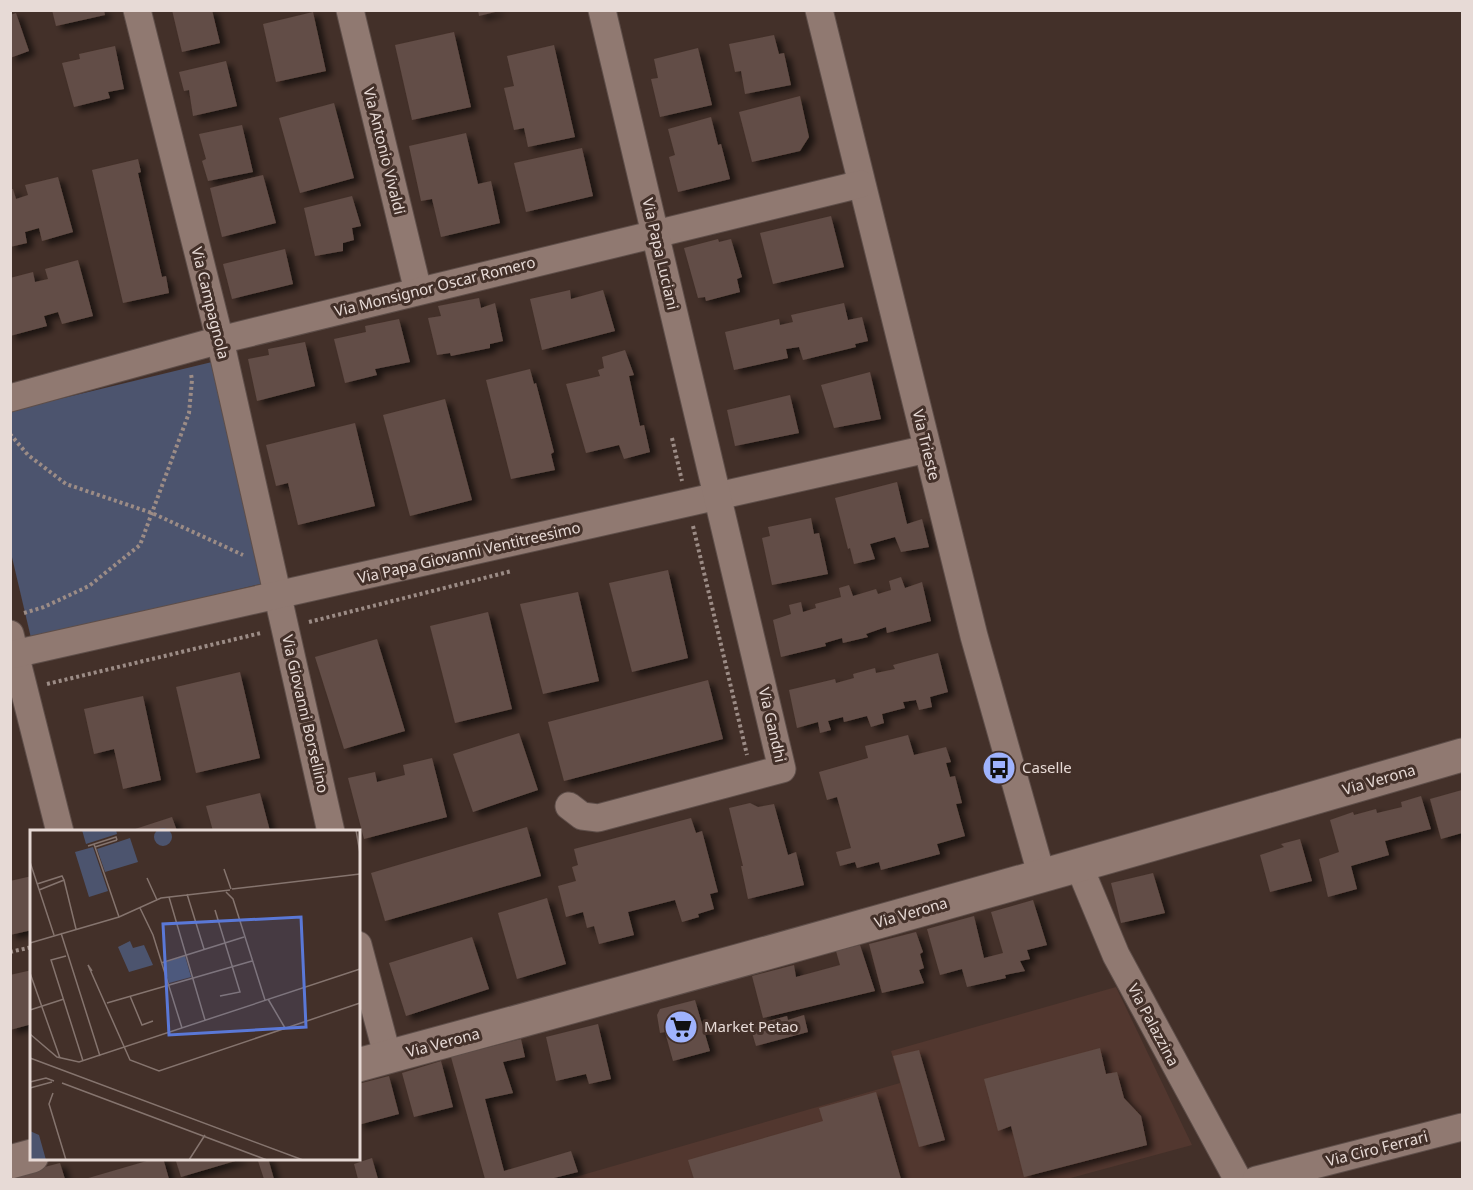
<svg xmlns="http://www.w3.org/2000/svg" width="1473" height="1190" font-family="'Noto Sans',sans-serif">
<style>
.built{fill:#52372f}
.green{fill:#4c546e}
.building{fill:#624d46;filter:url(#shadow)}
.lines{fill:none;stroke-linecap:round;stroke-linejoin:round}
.minor-casing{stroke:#5e4e49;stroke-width:29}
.tertiary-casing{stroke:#5e4e49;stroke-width:35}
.path{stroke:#9c8c86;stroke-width:4;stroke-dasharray:3 3;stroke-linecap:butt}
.minor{stroke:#907971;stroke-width:27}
.tertiary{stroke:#907971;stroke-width:33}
.labels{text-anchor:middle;stroke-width:6;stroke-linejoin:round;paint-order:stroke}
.street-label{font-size:15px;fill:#e7dad6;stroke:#433029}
.poi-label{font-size:15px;fill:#e7dad6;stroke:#433029;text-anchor:start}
.inset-road{fill:none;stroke:#85746e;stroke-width:1.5}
.view{fill:#5a78d7;fill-opacity:0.15;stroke:#5a78d7;stroke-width:3}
.inset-edge{fill:none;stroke:#e7dad6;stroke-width:3}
</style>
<defs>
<filter id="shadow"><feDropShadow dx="6" dy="4" stdDeviation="3" flood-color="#0009"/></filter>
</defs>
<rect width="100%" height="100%" fill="#433029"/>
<path class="built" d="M1116,987l76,158 -125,34 -502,1 335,-97 -9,-32z"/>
<path class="green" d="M212,362l53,221 -234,55 -20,-85 -1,-142z"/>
<g class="building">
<path d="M52,10h52l1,5 -49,11z"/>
<path d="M172,10h40l8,33 -38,9z"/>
<path d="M478,10h21v1l-20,5z"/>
<path d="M313,12l13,59 -50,11 -13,-58z"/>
<path d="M16,13l13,38 -19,7v-43z"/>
<path d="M454,32l17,75 -59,13 -17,-75z"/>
<path d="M774,35l5,19 5,-1 7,32 -46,9 -4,-23 -6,1 -6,-28z"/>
<path d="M554,45l21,92 -47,10 -4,-19 -10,2 -10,-42 10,-2 -7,-30z"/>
<path d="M115,46l9,43 -16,3 2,6 -36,9 -12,-44 18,-4 -1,-5z"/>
<path d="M698,48l14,57 -52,12 -9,-38 7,-1 -4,-19z"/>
<path d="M226,61l11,45 -44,10 -4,-26 -5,1 -5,-19z"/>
<path d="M800,96l9,41 -9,14 -48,11 -13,-50z"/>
<path d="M334,103l20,75 -54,15 -21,-75z"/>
<path d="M711,117l7,28 3,-1 9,35 -52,13 -9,-35 6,-2 -7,-26z"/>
<path d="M242,125l11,47 -45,9 -6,-20 4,-2 -7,-25z"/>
<path d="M466,133l12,51 13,-3 9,42 -59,14 -9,-38 -11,2 -12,-55z"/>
<path d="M582,148l11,48 -67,16 -12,-49z"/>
<path d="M138,159l3,13 -3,1 24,104 4,-1 3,17 -46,10 -31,-133z"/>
<path d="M263,175l13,48 -54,14 -12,-49z"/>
<path d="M58,177l15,55 -31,9 -3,-13 -14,4 2,11 -17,4v-58h3l3,10 12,-4 -3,-10z"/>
<path d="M352,196l9,30 -9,2 2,12 -11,3v8l-28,5 -11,-48z"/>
<path d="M831,216l13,51 -71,17 -13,-51z"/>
<path d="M718,239l1,3 12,-3 11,38 -5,2 3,13 -34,9 -1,-4 -7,1 -14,-50z"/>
<path d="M285,249l8,35 -61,15 -9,-35z"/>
<path d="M78,260l15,56 -31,8 -4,-12 -14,4 3,10 -37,10v-58l23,-6 2,10 13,-3 -3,-10z"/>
<path d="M570,290l1,9 32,-9 12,41 -73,19 -12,-51z"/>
<path d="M479,298l2,10 14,-5 8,38 -13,3v4l-39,8 -1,-3 -13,2 -9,-37 13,-2 -3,-10z"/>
<path d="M844,303l4,17 14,-3 6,24 -13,3 1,3 -53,13 -4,-13 -13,2 2,9 -54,12 -9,-38 54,-13 1,6 13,-3 -2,-7z"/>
<path d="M399,319l11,43 -35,7 2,6 -32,8 -11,-44 32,-7 -1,-6z"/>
<path d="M305,342l10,44 -58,15 -9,-42 21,-4 -1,-6z"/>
<path d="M625,350l9,25 -5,1 11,50 4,-1 6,27 -26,7 -5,-14 -33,8 -20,-69 34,-8 -2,-6 6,-2 -2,-11z"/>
<path d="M530,369l4,15 2,-1 18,69 -3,2 4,16 -44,9 -25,-99z"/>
<path d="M870,372l11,47 -47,9 -13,-43z"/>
<path d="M790,395l9,38 -64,13 -8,-36z"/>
<path d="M445,399l27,101 -62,16 -27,-101z"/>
<path d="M355,423l20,83 -77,19 -10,-42 -12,3 -10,-41z"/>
<path d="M897,482l10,42 15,-5 7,28 -28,5 -6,-15 -25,7 5,15 -21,5 -4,-16 -2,1 -13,-51z"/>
<path d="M811,518l3,16 5,-1 9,41 -56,11 -10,-47 8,-2 -2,-9z"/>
<path d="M668,570l20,88 -56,14 -23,-89z"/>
<path d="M901,577l4,11 17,-6 9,39 -44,12 -1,-6 -20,7 2,3 -25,6 -1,-5 -17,5 1,3 -45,11 -8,-37 18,-6 -2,-9 12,-3 2,10 13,-4 -1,-4 26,-7 -2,-9 10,-3 4,11 23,-7 2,5 13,-4 -2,-9z"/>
<path d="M578,592l21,89 -56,13 -23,-90z"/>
<path d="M488,612l24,97 -57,14 -25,-97z"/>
<path d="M377,639l28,92 -61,18 -29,-92z"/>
<path d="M938,653l10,39 -18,5 2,10 -13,3 -3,-10 -13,2 2,6 -23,6 2,9 -13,4 -4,-11 -23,6 -1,-5 -15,4 3,9 -11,3 -2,-11 -21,6 -8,-38 46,-11 1,4 18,-5 -1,-4 22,-6 1,5 19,-4 -2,-4z"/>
<path d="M240,672l20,86 -64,15 -20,-86z"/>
<path d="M708,680l15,59 -159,42 -16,-59z"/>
<path d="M143,696l18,84 -38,9 -9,-40 -20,5 -10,-45z"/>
<path d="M519,733l19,57 -65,22 -20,-58z"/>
<path d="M908,735l6,20 32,-8 5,15 -5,1 4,14 5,-1 7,27 -6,1 9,32 -28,8 3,10 -59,16 -2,-8 -22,6 -2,-6 -15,4 -4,-14 15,-4 -14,-51 -10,3 -8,-28 49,-14 -3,-12z"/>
<path d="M432,758l15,59 -83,22 -16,-61 27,-6 2,10 28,-7 -2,-10z"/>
<path d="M1462,790v43l-21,6 -11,-40z"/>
<path d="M260,793l10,38h-57l-7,-25z"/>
<path d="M1421,796l10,33 -46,12 4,14 -38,11 6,23 -29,8 -9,-38 20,-7 -9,-32 23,-8 1,3 22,-6 1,4 25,-6 -1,-5z"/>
<path d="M750,803l8,4 16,-3 14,51 8,-3 8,33 -56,14 -7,-33h2l-14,-58z"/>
<path d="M172,817l5,14h-48z"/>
<path d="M691,818l5,15 6,-2 16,61 -8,2 4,15 -16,5 1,3 -17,5 -7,-22 -47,12 6,23 -35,9 -5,-18 -7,2 -4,-16 -17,5 -8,-31 18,-5 -4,-14 6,-2 -4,-16z"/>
<path d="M527,827l14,49 -156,45 -14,-48z"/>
<path d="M1300,839l12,42 -42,11 -10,-37 24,-8 -3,-3z"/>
<path d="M1153,873l12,40 -44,10 -10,-40z"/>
<path d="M32,876v54l-22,5v-54z"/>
<path d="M547,898l19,66 -49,15 -19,-66z"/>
<path d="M1033,900l14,45 -20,5 3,9 -10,2 5,10 -20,4 1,3 -39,9 -5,-18 -22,6 -13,-46 47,-13 10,42 19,-5 -12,-41z"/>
<path d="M916,932l7,20 -3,2 4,14 -5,2 5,13 -42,10 -13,-49z"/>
<path d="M472,937l17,52 -83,27 -17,-53z"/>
<path d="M860,945l15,46 -112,27 -11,-42 42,-11 2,12 44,-12 -4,-14z"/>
<path d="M32,970v54l-22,6v-55z"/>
<path d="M695,1000l15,51 -37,10 -8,-29 -5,1 -3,-18 3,-6z"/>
<path d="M804,1015l4,17 -52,14 -6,-20 37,-10 1,4z"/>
<path d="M598,1024l13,55 -22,5 -3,-10 -30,7 -10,-44z"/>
<path d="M521,1039l4,18 -22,5 10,31 -28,6 19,72 67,-20 7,21 -28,7h-65l-34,-122z"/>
<path d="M1100,1048l6,26 11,-2 7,26 17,18 6,29 -123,32 -13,-51 -13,5 -14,-52z"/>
<path d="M919,1050l26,90 -26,7 -26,-91z"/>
<path d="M441,1061l12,46 -39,10 -12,-44z"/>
<path d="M389,1076l10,38 -41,11v-41z"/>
<path d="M876,1092l25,87h-207l-6,-19 135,-39 -4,-13z"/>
<path d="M157,1158h6l6,21h-84z"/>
<path d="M175,1158h67v1l-61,18z"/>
<path d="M257,1158h11l6,21h-10z"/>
<path d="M372,1158l6,21h-20l-4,-15z"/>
<path d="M60,1163l5,16h-54l-1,-3z"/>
</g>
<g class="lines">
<g class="minor-casing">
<g id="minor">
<path d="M137,10l83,330 111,492"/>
<path d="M350,10l68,281"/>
<path d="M819,10l155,626 68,241"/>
<path d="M10,398l210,-58 641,-156"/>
<path d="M10,634l50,198"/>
<path d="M10,655l917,-206"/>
<path d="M569,806l13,10 16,2 184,-49 -180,-759"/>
<path d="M1079,866l37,89 122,225"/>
<path d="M358,945l30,113"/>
<path d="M1256,1180l206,-53"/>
</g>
</g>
<g class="tertiary-casing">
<g id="tertiary">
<path d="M358,1065c370,-100 737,-203 1104,-310"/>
<path d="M10,1162l22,-6"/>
</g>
</g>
<g class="path">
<path d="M10,434l18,21 38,29 86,29 91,42"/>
<path d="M672,438l10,43"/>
<path d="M693,526l54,229"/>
<path d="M24,613l20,-6 45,-21 51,-41 49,-132 3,-33 -1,-6"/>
<path d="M309,622l203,-51"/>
<path d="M47,684l214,-51"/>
<path d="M10,952l22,-5"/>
</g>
<use href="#minor" class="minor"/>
<use href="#tertiary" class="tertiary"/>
</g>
<defs>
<g id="bus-disc" transform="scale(1.725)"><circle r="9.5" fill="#9fb3fd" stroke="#433029"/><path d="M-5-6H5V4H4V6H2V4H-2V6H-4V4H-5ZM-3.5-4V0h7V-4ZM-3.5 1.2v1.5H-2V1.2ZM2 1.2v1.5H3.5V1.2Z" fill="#111"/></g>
<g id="supermarket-disc" transform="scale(1.725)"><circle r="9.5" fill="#9fb3fd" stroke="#433029"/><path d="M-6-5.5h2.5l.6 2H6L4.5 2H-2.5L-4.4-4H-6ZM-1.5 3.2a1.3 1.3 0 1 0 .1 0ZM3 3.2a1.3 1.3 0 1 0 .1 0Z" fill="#111"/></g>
</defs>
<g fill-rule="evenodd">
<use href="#bus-disc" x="999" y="768"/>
<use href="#supermarket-disc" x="681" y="1027"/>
</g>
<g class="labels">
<g class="street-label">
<text transform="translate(384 151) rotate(76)" y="5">Via Antonio Vivaldi</text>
<text transform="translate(660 254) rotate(77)" y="5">Via Papa Luciani</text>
<text transform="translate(435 287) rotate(-14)" y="5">Via Monsignor Oscar Romero</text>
<text transform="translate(210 303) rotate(76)" y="5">Via Campagnola</text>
<text transform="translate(926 445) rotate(76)" y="5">Via Trieste</text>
<text transform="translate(469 553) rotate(-13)" y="5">Via Papa Giovanni Ventitreesimo</text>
<text transform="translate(305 714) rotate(77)" y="5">Via Giovanni Borsellino</text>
<text transform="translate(772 725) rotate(77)" y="5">Via Gandhi</text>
<text transform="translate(1379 780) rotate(-16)" y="5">Via Verona</text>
<text transform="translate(911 913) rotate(-16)" y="5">Via Verona</text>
<text transform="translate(1153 1025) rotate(62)" y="5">Via Palazzina</text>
<text transform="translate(443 1043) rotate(-15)" y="5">Via Verona</text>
<text transform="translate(1377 1149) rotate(-14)" y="5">Via Ciro Ferrari</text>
</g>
<g class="poi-label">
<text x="1022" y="773">Caselle</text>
<text x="704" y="1032">Market Petao</text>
</g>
</g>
<g transform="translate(30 830)">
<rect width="330" height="330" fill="#433029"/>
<path d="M124 7a9 9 0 1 1 18 0a9 9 0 1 1-18 0ZM52,0h34l1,4 -31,10zM100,8l8,24 -33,10 -8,-23zM63,17l15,44 -19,6 -14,-45zM100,111l3,7 11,-3 9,20 -24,7 -11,-25zM155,126l6,21 -22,6 -6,-20zM0,301l9,4 7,25h-16z" fill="#4c546e"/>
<path class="inset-road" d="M326,0l4,23M64,14l25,73M58,16l28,-9 1,3M65,17l22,-7M0,32l24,73M194,39l7,20M117,48l10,22M34,50l12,49M7,54l25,-8 2,4 -25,10M202,59l128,-15M196,62l7,7 32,101M157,64l17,55M139,67l36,123M110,78l13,27 29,93M185,80l25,82 -20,4M31,103l39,123M0,113l89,-26 42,-19 69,-8M36,126l-15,4 32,101M131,133l83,-26M62,141l-4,-6 42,95 29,11 201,-68M0,143l30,85M100,166l12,29 11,-4M238,169l17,29M77,173l145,-42M0,180l34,-11M0,204l27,23 22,5 281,-93M0,228l273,102M0,252l16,-4 8,3M32,253l205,77M0,258l22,-6M23,263l-4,11 17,56M159,330l16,-25"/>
<path class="view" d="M271,87l5,110 -137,8 -6,-111z"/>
<rect width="330" height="330" class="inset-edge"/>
</g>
<rect width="1473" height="1190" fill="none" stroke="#e7dad6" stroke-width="24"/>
</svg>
